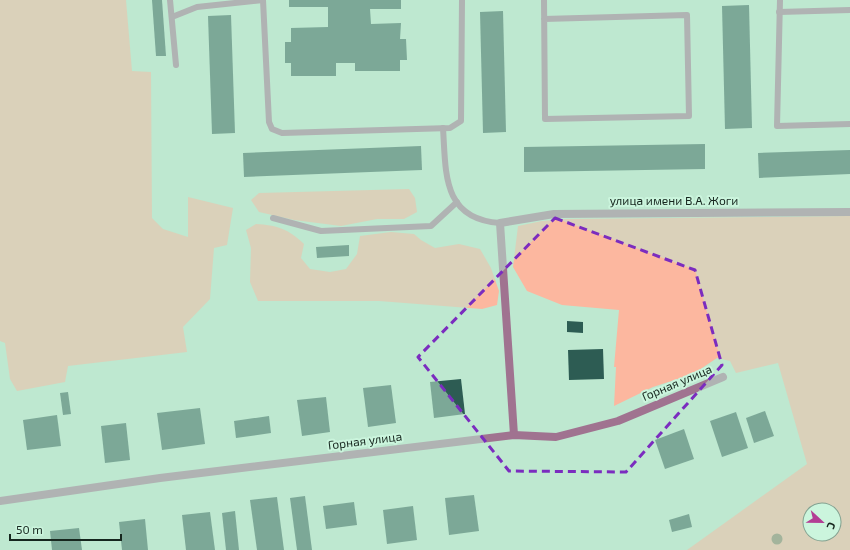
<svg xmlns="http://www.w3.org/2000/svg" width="850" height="550" font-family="'Exo 2',sans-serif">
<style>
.green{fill:#fcb79f;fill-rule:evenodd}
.building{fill:#2d5c53}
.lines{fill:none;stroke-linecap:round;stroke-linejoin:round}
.lane{stroke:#a07390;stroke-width:6}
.street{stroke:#a07390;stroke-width:8}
.tree{fill:#84755e}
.marked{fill:none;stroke:#7b2cbf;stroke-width:3;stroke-dasharray:8 5;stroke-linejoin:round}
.labels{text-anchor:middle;stroke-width:4;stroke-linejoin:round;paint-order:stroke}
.street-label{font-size:12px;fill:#16261e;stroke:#cbf5dd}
</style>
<rect width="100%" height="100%" fill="#bee8d0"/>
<g class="green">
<path d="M0,0h126l6,71 19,1 1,146 11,11 25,8v-40l45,11 -6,37 -13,3 -4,51 -27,28 4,25 -119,14 -3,16 -48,9 -7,-12 -5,-36 -5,-2z"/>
<path d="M409,189l6,9 2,14 -13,7h-27l-36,7 -47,-6 -35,-8 -8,-12 8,-7z"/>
<path d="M850,216v334h-163l120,-86 -29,-101 -42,10 -6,-12 -13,-3 -24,16 -40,13 -39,19 2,-39h-2l5,-57 -57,-5 -35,-14 -14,-24 5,-41 24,-5 23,-2zM810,510h24v24h-24z"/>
<path d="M256,224c20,1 33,5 48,20l-3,14 9,11 20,3 16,-3 11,-15 3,-18 31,-4 23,2 7,6 14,8 24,-4 21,5 11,19 8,23 -2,14 -15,4 -103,-8h-121l-8,-19 1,-34 -5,-18z"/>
</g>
<g class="building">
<path d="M152,0h10l4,56h-10z"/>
<path d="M289,0h112v9h-31l1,15 30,-1 -1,16h6l1,21h-7v11h-45v-8h-19v13h-45v-13h-6v-21h6v-14l37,-1v-20h-39z"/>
<path d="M749,5l3,123 -27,1 -3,-123z"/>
<path d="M503,11l3,121 -23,1 -3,-121z"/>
<path d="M231,15l4,118 -23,1 -4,-118z"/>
<path d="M705,144v25l-181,3v-25z"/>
<path d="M421,146l1,24 -178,7 -1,-24z"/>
<path d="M850,150v24l-91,4 -1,-25z"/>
<path d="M349,245v11l-32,2 -1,-11z"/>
<path d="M567,321l16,1v11l-16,-1z"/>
<path d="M603,349l1,30 -35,1 -1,-30z"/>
<path d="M461,379l4,35 -31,4 -4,-36z"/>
<path d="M391,385l5,38 -28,4 -5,-39z"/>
<path d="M68,392l3,22 -8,1 -3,-22z"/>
<path d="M326,397l4,35 -28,4 -5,-36z"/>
<path d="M200,408l5,36 -43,6 -5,-37z"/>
<path d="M765,411l9,25 -20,7 -8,-25z"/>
<path d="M736,412l12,36 -26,9 -12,-36z"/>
<path d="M57,415l4,31 -34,4 -4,-30z"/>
<path d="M269,416l2,17 -35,5 -2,-17z"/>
<path d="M126,423l4,37 -25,3 -4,-37z"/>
<path d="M684,429l10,30 -29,10 -10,-29z"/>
<path d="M474,495l5,36 -30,4 -4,-37z"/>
<path d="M305,496l7,54h-15l-7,-52z"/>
<path d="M277,497l7,53h-27l-7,-50z"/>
<path d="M354,502l3,23 -31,4 -3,-23z"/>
<path d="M413,506l4,34 -30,4 -4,-34z"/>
<path d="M235,511l4,39h-13l-4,-37z"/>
<path d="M210,512l5,38h-29l-4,-35z"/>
<path d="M689,514l3,13 -20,5 -3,-12z"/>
<path d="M145,519l3,31h-26l-3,-28z"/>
<path d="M79,528l3,22h-30l-2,-19z"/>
</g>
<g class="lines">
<g class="lane">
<path d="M170,0l6,65"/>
<path d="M263,0l6,122 3,7 10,4 168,-5 11,-7 1,-121"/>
<path d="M544,0l1,119 144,-3 -2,-101 -143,4"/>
<path d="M780,0l-3,126 73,-2"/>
<path d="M779,12l71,-2"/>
<path d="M172,17l25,-10 66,-7"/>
<path d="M443,128c3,45 -1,91 57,95"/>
<path d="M273,218l48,13 110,-5 26,-24"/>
</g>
<g class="street">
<path d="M514,435l-14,-212 54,-9 296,-2"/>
<path d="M0,501l160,-23 354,-43 42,2 62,-16 105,-44"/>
</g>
</g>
<circle class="tree" cx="777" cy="539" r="5.5"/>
<path d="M0 0H850V550H0ZM555,218l140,52 27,95 -96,107 -117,-1 -91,-114z" fill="#bee8d0" fill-opacity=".55" fill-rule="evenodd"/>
<path class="marked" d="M555,218l140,52 27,95 -96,107 -117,-1 -91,-114z"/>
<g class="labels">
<g class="street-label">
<text x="674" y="205">улица имени В.А. Жоги</text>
<text transform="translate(677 383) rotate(-23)" y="4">Горная улица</text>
<text transform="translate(365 441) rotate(-7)" y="4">Горная улица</text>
</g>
</g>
<g transform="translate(822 522) rotate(112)"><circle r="19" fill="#cbf5dd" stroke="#83a291"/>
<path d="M0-3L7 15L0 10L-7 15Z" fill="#b33d94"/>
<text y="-6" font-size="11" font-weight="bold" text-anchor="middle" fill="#16261e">С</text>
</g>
<path d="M10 534v6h111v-6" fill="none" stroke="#16261e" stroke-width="2"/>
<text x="16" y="534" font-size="12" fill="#16261e" stroke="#cbf5dd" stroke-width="3" paint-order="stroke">50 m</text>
</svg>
